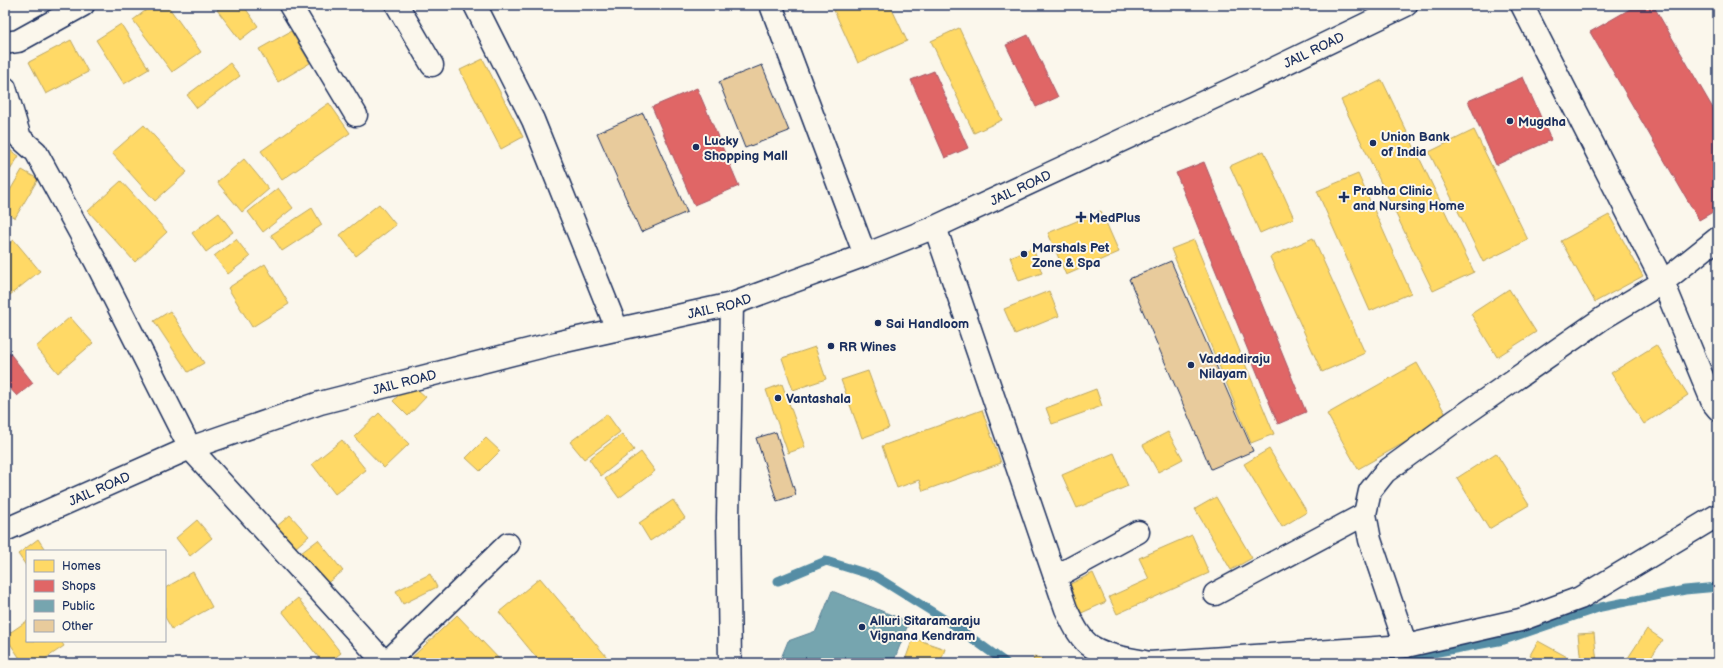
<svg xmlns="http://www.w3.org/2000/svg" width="1723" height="668" font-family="'Balsamiq Sans',sans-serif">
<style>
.homes{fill:#ffd966;stroke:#bba664}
.shops{fill:#e06666;stroke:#a55664}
.public{fill:#76a5af;stroke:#5b8297}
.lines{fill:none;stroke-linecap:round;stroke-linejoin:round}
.stream{stroke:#548da5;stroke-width:9}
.building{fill:#e8cb9c;stroke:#1b2f5e}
.minor-casing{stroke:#1b2f5e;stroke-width:25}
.minor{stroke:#fbf7ec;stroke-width:22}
.poi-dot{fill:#1b2f5e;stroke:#fbf7ec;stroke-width:1.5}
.labels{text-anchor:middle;stroke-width:4;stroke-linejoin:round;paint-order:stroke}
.street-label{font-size:13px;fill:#1b2f5e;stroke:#fbf7ec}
.poi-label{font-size:13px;font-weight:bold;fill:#1b2f5e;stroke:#fbf7ec;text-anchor:start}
</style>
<rect width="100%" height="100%" fill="#fbf7ec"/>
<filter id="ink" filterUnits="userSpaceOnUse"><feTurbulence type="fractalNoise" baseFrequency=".025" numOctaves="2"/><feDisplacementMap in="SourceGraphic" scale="8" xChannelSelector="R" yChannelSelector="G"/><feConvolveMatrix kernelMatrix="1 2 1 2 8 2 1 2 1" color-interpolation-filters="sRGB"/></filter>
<g filter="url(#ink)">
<g class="homes">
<path d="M153,5h14l34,47 -29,20 -39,-52z"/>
<path d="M224,5h19l15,21 -18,14 -23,-30z"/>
<path d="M834,5h56l17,36 -49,22 -26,-57z"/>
<path d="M121,24l28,45 -25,15 -28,-44z"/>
<path d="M959,28l43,92 -28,13 -43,-92z"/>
<path d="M291,31l19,32 -32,19 -19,-33z"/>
<path d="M71,40l17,32 -42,22 -17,-32z"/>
<path d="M483,59l40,78 -22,12 -41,-79z"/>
<path d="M230,63l10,13 -43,32 -10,-13z"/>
<path d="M1382,80l92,192 -41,19 -92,-191z"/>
<path d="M329,103l21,30 -68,47 -21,-29z"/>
<path d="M144,125l43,47 -32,29 -43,-48z"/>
<path d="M1474,130l54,110 -45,22 -54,-110z"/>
<path d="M5,147l14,9 -14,22z"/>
<path d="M1264,151l30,67 -34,15 -30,-67z"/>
<path d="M244,159l25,30 -27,23 -25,-30z"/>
<path d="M22,170l16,9 -23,39 -10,-6v-13z"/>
<path d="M1358,174l53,119 -41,18 -53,-120z"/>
<path d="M121,181l46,51 -32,30 -47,-51z"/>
<path d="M278,188l15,20 -30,24 -15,-20z"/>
<path d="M379,204l17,21 -40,31 -16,-21z"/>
<path d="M312,208l10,17 -40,26 -11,-16z"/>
<path d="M1101,211l18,41 -53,23 -18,-42z"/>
<path d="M219,213l14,19 -27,20 -14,-19z"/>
<path d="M1609,215l34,61 -48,26 -34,-61z"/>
<path d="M1313,238l52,115 -43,19 -52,-115z"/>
<path d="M236,239l14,18 -22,17 -14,-18z"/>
<path d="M14,240l26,31 -35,28v-52z"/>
<path d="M1194,240l80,194 -23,9 -80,-194z"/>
<path d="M1033,248l9,25 -23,8 -9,-24z"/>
<path d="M265,264l24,40 -37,23 -24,-39z"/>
<path d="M1509,289l27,43 -39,25 -26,-43z"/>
<path d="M1049,291l10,25 -44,18 -11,-25z"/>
<path d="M170,311l34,52 -16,9 -34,-51z"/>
<path d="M70,317l23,26 -35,30 -22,-26z"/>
<path d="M1656,345l32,50 -44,29 -33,-51z"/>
<path d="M815,347l11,32 -33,11 -11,-32z"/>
<path d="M1417,363l31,55 -90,51 -31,-55z"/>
<path d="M868,371l21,57 -27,10 -21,-58z"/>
<path d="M410,383l16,14 -18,19 -15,-15z"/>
<path d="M782,384l23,63 -17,6 -22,-63z"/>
<path d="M1096,389l6,17 -50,18 -6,-16z"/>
<path d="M982,410l19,53 -78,28 -4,-11 -22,8 -15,-42z"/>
<path d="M379,413l30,31 -25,24 -30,-31z"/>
<path d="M607,414l13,18 -36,27 -14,-17z"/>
<path d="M1168,432l15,27 -25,13 -15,-27z"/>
<path d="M622,434l12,16 -33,26 -12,-17z"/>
<path d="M486,438l14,13 -20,20 -14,-13z"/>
<path d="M342,440l24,30 -31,24 -23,-30z"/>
<path d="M1269,449l38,63 -25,15 -38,-63z"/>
<path d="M641,452l14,19 -36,27 -14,-19z"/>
<path d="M1114,453l14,33 -51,22 -15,-33z"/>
<path d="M1496,453l33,52 -40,24 -32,-51z"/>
<path d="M1216,497l36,61 -21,12 -36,-61z"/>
<path d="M673,500l12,18 -35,23 -11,-18z"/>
<path d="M290,515l19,21 -14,12 -19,-21z"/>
<path d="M197,520l15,18 -22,18 -14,-18z"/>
<path d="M1192,535l17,38 -92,41 -8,-17 40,-18 -10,-21z"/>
<path d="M38,539l8,12h-19v16l-9,-13z"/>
<path d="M318,540l25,31 -21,16 -25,-31z"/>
<path d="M193,572l19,35 -40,22 -7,-12v-29z"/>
<path d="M1093,573l13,29 -29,13 -13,-28z"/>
<path d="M430,574l7,13 -34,17 -7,-13z"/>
<path d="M540,578l72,85h-71l-42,-51z"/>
<path d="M298,598l43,55 -13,10h-5l-41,-52z"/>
<path d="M457,615l46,48h-97z"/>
<path d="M27,621v20h34l3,5 -25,17h-16l-18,-27z"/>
<path d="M1647,629l16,11 -16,23h-17l-4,-2z"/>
<path d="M1594,633l3,30h-16l-3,-29z"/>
<path d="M913,638l32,11 -5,14h-36z"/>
<path d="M1538,641l33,18 -2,4h-24l-15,-8z"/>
<path d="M1034,656l18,7h-19z"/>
</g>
<g class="shops">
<path d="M1637,5h16l65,112v92l-19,11 -109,-188z"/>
<path d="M1028,35l30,62 -22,10 -30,-62z"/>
<path d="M934,71l34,77 -23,10 -34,-78z"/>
<path d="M1523,77l28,63 -55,25 -28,-64z"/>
<path d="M697,88l42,98 -45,19 -42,-98z"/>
<path d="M1204,162l102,250 -28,12 -102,-251z"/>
<path d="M5,347l28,36 -16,13 -12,-13z"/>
</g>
<path class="public" d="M832,591l77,31 -16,41h-114l9,-22 28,-10z"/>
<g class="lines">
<g class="stream">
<path d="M778,581l48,-20 49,15 80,50 51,37"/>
<path d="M1378,663l126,-23 97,-33 84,-17 33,-3"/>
</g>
</g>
<g class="building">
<path d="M762,65l27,66 -44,17 -26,-66z"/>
<path d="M643,113l44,99 -46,20 -44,-99z"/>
<path d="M1171,261l82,190 -42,18 -82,-190z"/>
<path d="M776,432l20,63 -19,6 -21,-63z"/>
</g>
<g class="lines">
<g class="minor-casing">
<g id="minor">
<path d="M290,5l66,110"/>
<path d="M397,5l35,60"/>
<path d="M475,5l58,115 84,209"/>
<path d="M771,5l94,250"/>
<path d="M5,43l13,-2 65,-36"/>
<path d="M5,88l15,50 16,14 60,110 94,186 195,215"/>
<path d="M935,227l131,382c6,12 13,30 26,38 17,10 39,12 57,16l257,-17 114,-26 60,-22 138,-83"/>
<path d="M1718,238l-55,44 50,121 5,6"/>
<path id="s1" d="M5,530l185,-82 130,-45 236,-60 176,-39 133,-49 70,-28 297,-138 174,-84"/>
<path d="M1055,577l83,-45"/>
<path d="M1215,594l150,-80"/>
<path d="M1406,646l-36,-106 -5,-26 5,-23 15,-19 70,-51 148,-103 60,-36 -141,-277"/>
<path d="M386,663l122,-119"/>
<path d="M730,663l-2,-145 4,-214"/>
</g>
</g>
<use href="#minor" class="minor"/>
</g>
</g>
<g class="poi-dot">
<circle cx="1510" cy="121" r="4"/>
<circle cx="1373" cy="143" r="4"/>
<circle cx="696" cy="147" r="4"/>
<path d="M1342 191h4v4h4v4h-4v4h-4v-4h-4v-4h4z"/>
<path d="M1079 211h4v4h4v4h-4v4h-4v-4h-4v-4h4z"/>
<circle cx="1024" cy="254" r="4"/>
<circle cx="878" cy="323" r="4"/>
<circle cx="831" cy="346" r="4"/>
<circle cx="1191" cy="365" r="4"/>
<circle cx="778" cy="398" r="4"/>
<circle cx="862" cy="627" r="4"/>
</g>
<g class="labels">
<g class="street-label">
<text dy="5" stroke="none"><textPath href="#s1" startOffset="1399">JAIL ROAD</textPath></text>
<text dy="5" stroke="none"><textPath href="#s1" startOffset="1075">JAIL ROAD</textPath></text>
<text dy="5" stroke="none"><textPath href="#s1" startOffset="751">JAIL ROAD</textPath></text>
<text dy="5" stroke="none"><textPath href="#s1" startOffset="427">JAIL ROAD</textPath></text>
<text dy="5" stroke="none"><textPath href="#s1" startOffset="103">JAIL ROAD</textPath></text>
</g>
<g class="poi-label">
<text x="1518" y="126">Mugdha</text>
<text x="1381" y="141">Union Bank<tspan x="1381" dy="15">of India</tspan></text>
<text x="704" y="145">Lucky<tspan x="704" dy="15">Shopping Mall</tspan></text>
<text x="1353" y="195">Prabha Clinic<tspan x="1353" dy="15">and Nursing Home</tspan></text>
<text x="1089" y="222">MedPlus</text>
<text x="1032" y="252">Marshals Pet<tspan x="1032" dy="15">Zone &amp; Spa</tspan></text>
<text x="886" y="328">Sai Handloom</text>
<text x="839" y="351">RR Wines</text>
<text x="1199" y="363">Vaddadiraju<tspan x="1199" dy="15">Nilayam</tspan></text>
<text x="786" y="403">Vantashala</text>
<text x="870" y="625">Alluri Sitaramaraju<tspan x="870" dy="15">Vignana Kendram</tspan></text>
</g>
</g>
<rect width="1723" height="668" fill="none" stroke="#fbf7ec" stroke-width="20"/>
<rect x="10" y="10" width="1703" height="648" fill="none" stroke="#1b2f5e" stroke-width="1.5" filter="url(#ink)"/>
<rect x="26" y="550" width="140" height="92" fill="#fbf7ec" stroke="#a1a7b3"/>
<rect x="34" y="560" width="20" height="12" fill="#ffd966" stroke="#a1a7b3"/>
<text x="62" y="570" font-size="12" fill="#1b2f5e">Homes</text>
<rect x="34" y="580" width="20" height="12" fill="#e06666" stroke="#a1a7b3"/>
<text x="62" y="590" font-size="12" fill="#1b2f5e">Shops</text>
<rect x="34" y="600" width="20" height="12" fill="#76a5af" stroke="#a1a7b3"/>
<text x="62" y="610" font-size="12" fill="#1b2f5e">Public</text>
<rect x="34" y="620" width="20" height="12" fill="#e8cb9c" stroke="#a1a7b3"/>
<text x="62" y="630" font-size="12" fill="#1b2f5e">Other</text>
</svg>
